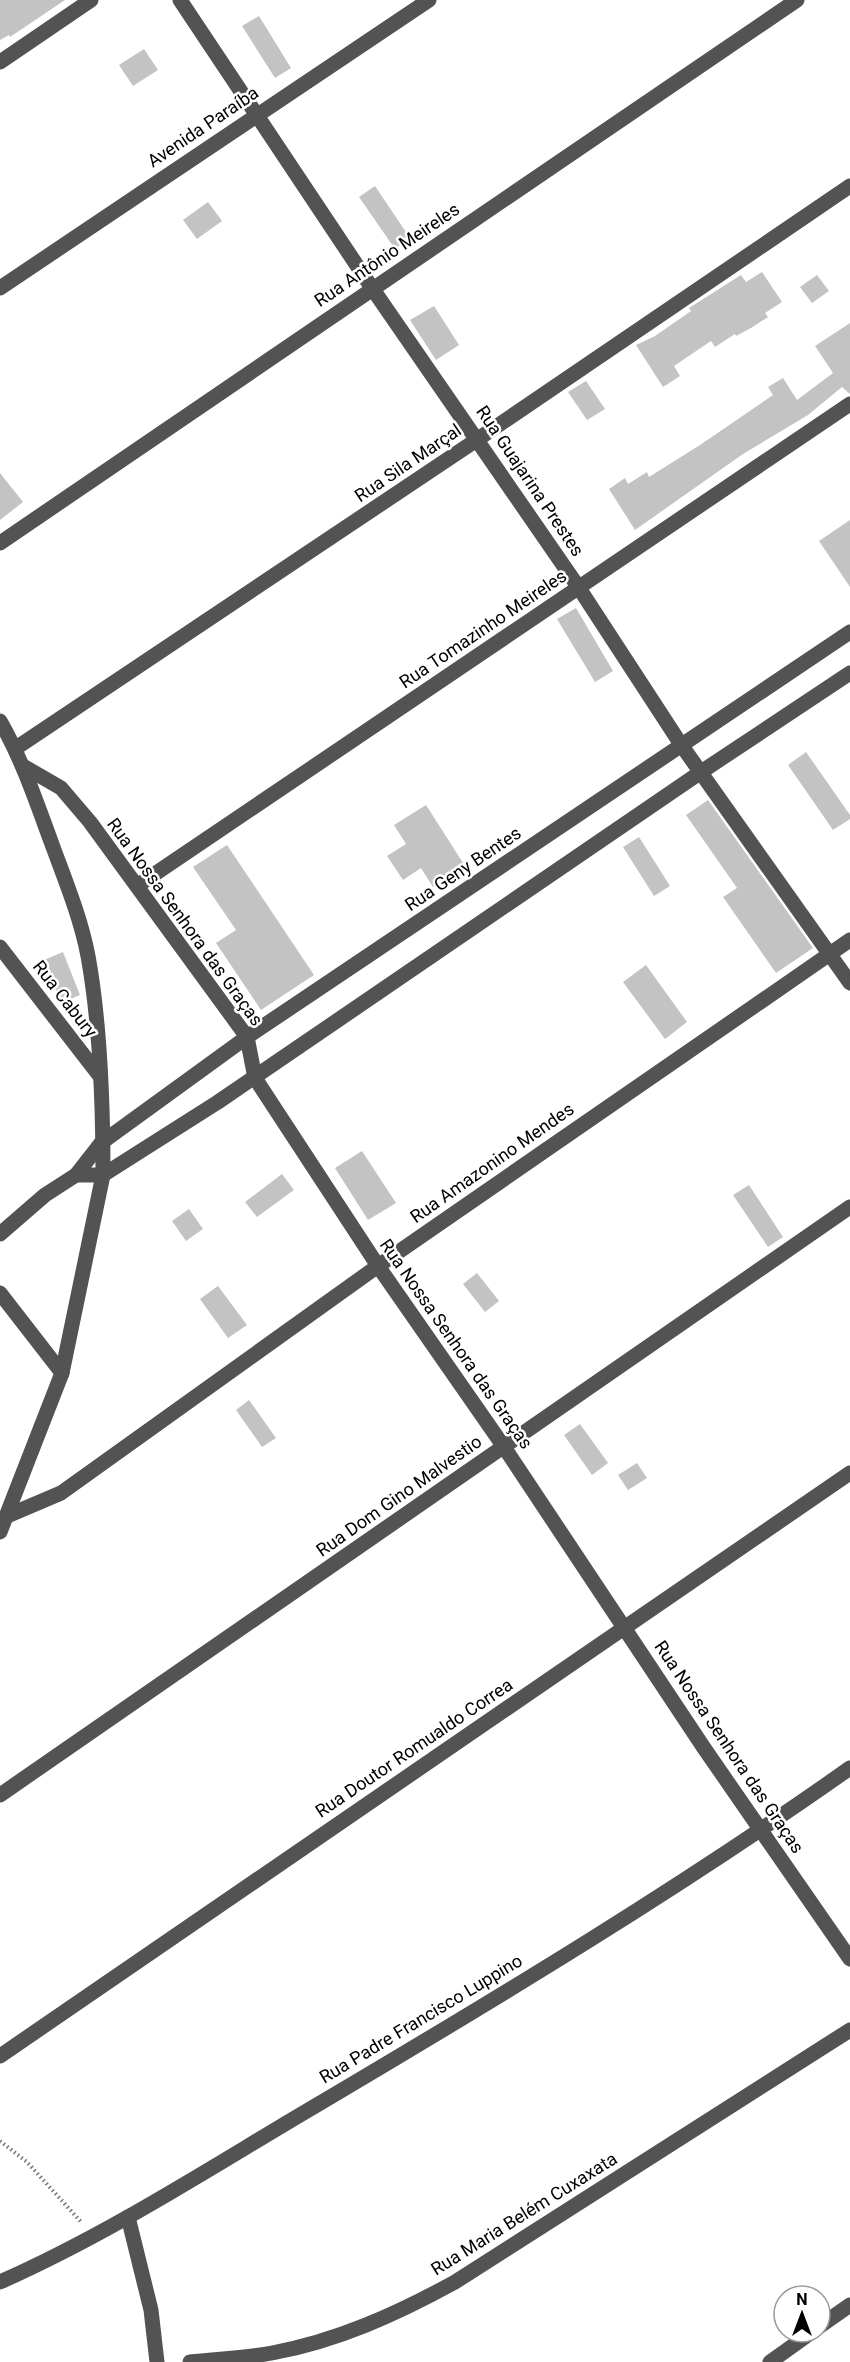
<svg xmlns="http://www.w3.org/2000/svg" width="850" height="2362" font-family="Roboto,sans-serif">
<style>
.building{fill:#c3c3c3}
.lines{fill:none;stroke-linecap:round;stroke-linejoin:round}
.path{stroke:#757575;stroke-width:4;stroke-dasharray:1.5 3;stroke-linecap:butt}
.minor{stroke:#535353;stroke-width:15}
.labels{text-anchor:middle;stroke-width:5;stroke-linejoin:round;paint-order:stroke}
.street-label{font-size:18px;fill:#000;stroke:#fff}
</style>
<rect width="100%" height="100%" fill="#fff"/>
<g class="building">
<path d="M0,0h65l-55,37 -1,-2 -9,5z"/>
<path d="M259,16l32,52 -16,10 -33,-52z"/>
<path d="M144,49l14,21 -25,16 -14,-21z"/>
<path d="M375,186l35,52 -15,11 -36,-52z"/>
<path d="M208,202l14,19 -25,18 -14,-19z"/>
<path d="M762,272l20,30 -17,11 3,4 -17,11 -15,8 -1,-2 -20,13 -4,-6 -37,25 6,10 -17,11 -27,-42 19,-9 36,-25 -2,-3 52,-33 5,7z"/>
<path d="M817,275l12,16 -17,12 -12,-16z"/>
<path d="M434,306l25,39 -23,15 -26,-40z"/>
<path d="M850,323v71l-8,-7 -34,28 -65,39 -108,76 -26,-41 16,-11 3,6 19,-12 2,5 51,-32 73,-50 -5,-8 15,-9 14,22 36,-27 -18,-27z"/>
<path d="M586,381l19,28 -18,11 -19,-28z"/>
<path d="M0,473l23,29 -23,18z"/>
<path d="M850,520v67l-31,-46z"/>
<path d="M576,608l37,63 -18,11 -38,-63z"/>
<path d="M806,752l44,63v4l-17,11 -45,-65z"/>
<path d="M708,800l105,148 -37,25 -53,-76 14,-9 -51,-73z"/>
<path d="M426,805l39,61 -32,21 -12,-19 -18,12 -16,-24 19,-12 -12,-19z"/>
<path d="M639,837l31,49 -16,10 -31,-49z"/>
<path d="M227,845l87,130 -53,35 -45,-67 20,-13 -43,-63z"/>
<path d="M63,952l17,43 -19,8 -17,-43z"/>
<path d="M646,965l41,57 -22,17 -42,-57z"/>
<path d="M362,1151l34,52 -28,17 -33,-52z"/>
<path d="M282,1174l12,16 -37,27 -12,-15z"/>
<path d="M749,1185l34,52 -15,10 -35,-52z"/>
<path d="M189,1209l14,20 -17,12 -14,-20z"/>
<path d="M477,1273l22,28 -14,11 -22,-28z"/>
<path d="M218,1286l29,39 -19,13 -28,-39z"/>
<path d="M249,1400l27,38 -14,9 -26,-37z"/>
<path d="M580,1424l28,39 -16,12 -28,-40z"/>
<path d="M637,1463l10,15 -19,12 -10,-15z"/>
</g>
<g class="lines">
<path class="path" d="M0,2141l27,21 55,61"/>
<g class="minor">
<path d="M180,0l192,288 207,300 103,158 168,237"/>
<path d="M0,62l91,-62"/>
<path d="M0,288l429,-288"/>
<path d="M0,543l797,-543"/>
<path d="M0,721c23,40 37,83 53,126 13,35 28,72 35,109 12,66 15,152 15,219l-41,198 -62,159"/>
<path d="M16,748l462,-309 372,-253"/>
<path d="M23,766l38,22 29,34 157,215 8,41 123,188 126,181 200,301 146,211"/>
<path d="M137,886l713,-482"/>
<path d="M0,947l99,128"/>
<path d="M76,1175h27l115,-73 483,-330 149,-99"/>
<path d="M0,1234l45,-39 31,-20 25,-32 146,-106 603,-405"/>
<path d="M0,1293l62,80"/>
<path d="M7,1516l54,-23 317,-227 472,-326"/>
<path d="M0,1795l850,-588"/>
<path d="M0,2056l850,-583"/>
<path d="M128,2217l23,93 6,52"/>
<path d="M0,2282c113,-50 216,-118 322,-180 179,-106 358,-214 528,-334"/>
<path d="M820,2326l30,-21"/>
<path d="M190,2362c27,-3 55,-4 82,-9 65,-12 125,-39 183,-71l395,-252"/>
<path d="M770,2362l42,-30"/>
</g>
</g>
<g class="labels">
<g class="street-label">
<text transform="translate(203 127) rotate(-34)" y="6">Avenida Paraíba</text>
<text transform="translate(387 255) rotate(-34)" y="6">Rua Antônio Meireles</text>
<text transform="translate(408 463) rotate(-34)" y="6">Rua Sila Marçal</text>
<text transform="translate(530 481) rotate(56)" y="6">Rua Guajarina Prestes</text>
<text transform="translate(483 629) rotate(-34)" y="6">Rua Tomazinho Meireles</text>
<text transform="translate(463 869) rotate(-34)" y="6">Rua Geny Bentes</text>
<text transform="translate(185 922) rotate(54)" y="6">Rua Nossa Senhora das Graças</text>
<text transform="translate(65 999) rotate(52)" y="6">Rua Cabury</text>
<text transform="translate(492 1163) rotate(-35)" y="6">Rua Amazonino Mendes</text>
<text transform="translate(456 1344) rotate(55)" y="6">Rua Nossa Senhora das Graças</text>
<text transform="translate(399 1496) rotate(-35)" y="6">Rua Dom Gino Malvestio</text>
<text transform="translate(729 1747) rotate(56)" y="6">Rua Nossa Senhora das Graças</text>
<text transform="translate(414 1748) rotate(-34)" y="6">Rua Doutor Romualdo Correa</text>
<text transform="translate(421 2019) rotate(-31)" y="6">Rua Padre Francisco Luppino</text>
<text transform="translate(524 2214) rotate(-32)" y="6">Rua Maria Belém Cuxaxata</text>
</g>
</g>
<g transform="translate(802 2314)"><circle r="28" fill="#ffffff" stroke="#999999" stroke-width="1.5"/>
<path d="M0-4.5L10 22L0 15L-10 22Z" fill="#000000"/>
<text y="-9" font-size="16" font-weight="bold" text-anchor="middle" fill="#000000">N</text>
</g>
</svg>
